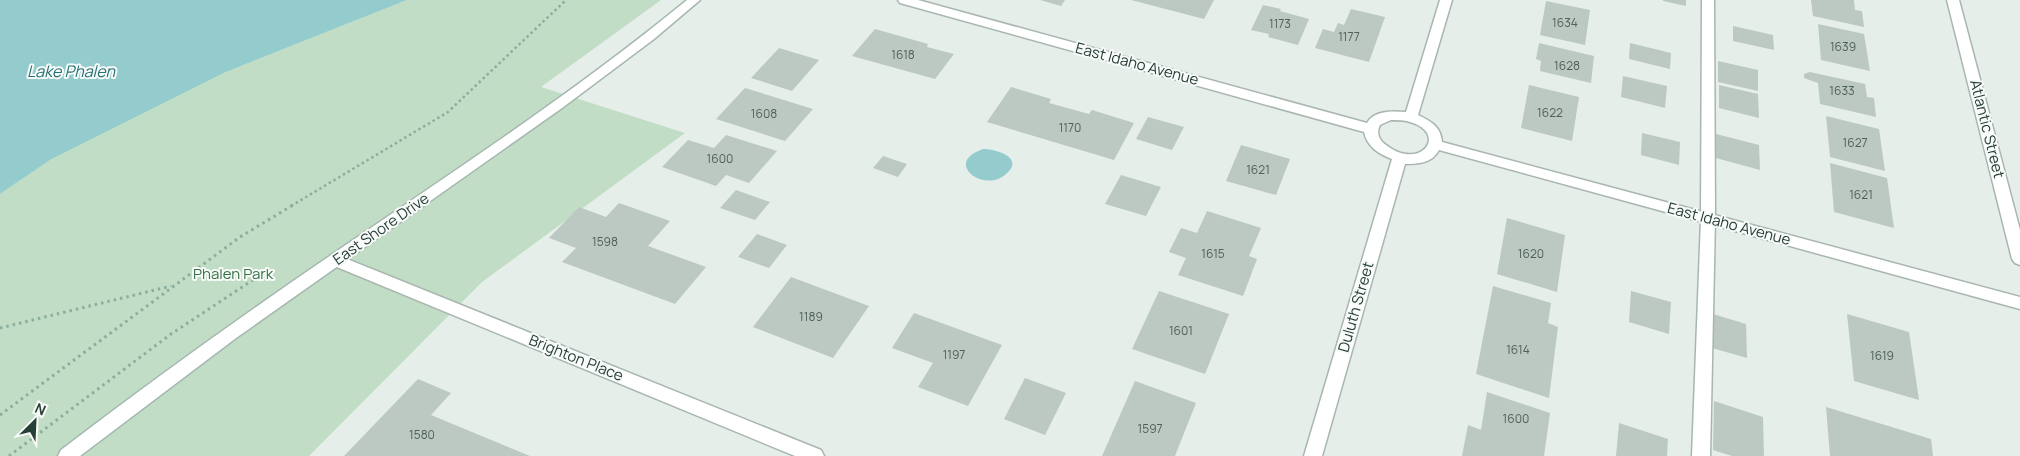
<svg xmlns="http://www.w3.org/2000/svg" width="2020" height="456" font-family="Manrope,sans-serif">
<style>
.green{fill:#c1ddc5}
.water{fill:#94cccd}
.building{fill:#bcc8c2}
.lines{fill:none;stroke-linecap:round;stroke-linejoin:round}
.lane-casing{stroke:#a9b6af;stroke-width:3}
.street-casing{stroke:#a9b6af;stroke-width:3}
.secondary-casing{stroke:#a5b8b0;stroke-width:3}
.path-far1{stroke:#8aae9e;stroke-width:2.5;stroke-dasharray:2.5 3;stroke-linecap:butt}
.path{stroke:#8aae9e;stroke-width:3;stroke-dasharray:2.5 4;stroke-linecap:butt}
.lane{fill:#fff;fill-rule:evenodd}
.street{fill:#fff;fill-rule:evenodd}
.secondary{fill:#fff;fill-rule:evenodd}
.labels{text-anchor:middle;stroke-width:4;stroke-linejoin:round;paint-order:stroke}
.number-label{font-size:12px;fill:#4c6158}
.street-label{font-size:15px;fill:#263f35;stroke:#f7faf8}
.park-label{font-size:15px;fill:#347244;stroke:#f7faf8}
.water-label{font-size:16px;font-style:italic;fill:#257376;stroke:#f7faf8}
</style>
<rect width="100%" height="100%" fill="#e6eee9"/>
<path class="green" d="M407,0h254l-120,87 144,46 -203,149 -173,174h-309v-262l50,-34 176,-88z"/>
<g class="water">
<path d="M0,0h407l-181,72 -176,88 -50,34z"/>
<path d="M983,149c14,0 42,9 23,25 -21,20 -64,-11 -23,-25z"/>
</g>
<g class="building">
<path d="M1040,0h25l-4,6z"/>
<path d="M1131,0h83l-10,19z"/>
<path d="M1663,0h23v6l-23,-5z"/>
<path d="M1811,0h43l1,10 7,1 2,16 -51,-11z"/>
<path d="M1546,1l44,9 -5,35 -45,-10z"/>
<path d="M1263,5l18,4 -1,2 29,8 -11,26 -30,-8 1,-3 -18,-4z"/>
<path d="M1351,9l34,8 -16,45 -54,-14 8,-19 11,3 4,-9 6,2z"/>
<path d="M1818,24l46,10 6,37 -49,-11z"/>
<path d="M1733,26l40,9 1,15 -41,-9z"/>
<path d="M875,29l53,15 -1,3 27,7 -19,25 -83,-23z"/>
<path d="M1539,43l55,13 -3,27 -51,-12 1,-10 -5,-2z"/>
<path d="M1630,43l41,10 -1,16 -41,-10z"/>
<path d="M779,48l40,12 -27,31 -41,-13z"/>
<path d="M1718,61l40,9v21l-40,-9z"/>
<path d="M1810,72l55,12 2,13 7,1 2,19 -56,-13 -2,-21 -14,-5v-4z"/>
<path d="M1623,76l44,10 -2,22 -44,-11z"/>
<path d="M1529,85l50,12 -7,44 -51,-13z"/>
<path d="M1719,85l39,9 1,24 -40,-10z"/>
<path d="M1011,87l40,12 -2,4 40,11 3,-4 42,13 -20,37 -127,-38z"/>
<path d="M745,88l68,21 -28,32 -69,-22z"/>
<path d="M1826,116l53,13 6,42 -55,-14z"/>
<path d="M1148,117l36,10 -12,23 -36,-11z"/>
<path d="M1642,133l38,9 -1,23 -38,-10z"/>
<path d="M1716,134l43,11 1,25 -44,-12z"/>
<path d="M726,135l51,16 -28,32 -23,-8 -10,11 -54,-19 26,-27 26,8z"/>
<path d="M1241,145l49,14 -14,36 -50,-14z"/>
<path d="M883,156l24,8 -9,13 -25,-9z"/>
<path d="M1830,163l57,15 7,50 -60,-16z"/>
<path d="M1121,175l40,12 -15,29 -41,-12z"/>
<path d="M736,190l34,12 -15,18 -35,-12z"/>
<path d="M619,203l51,18 -22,25 58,21 -31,37 -113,-42 14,-14 -27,-10 30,-31 27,10z"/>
<path d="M1207,211l54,17 -12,28 8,3 -14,37 -65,-21 8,-17 -17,-6 12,-24 16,5z"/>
<path d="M1507,218l58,17 -8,57 -60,-18z"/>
<path d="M757,234l30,11 -18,23 -31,-11z"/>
<path d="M791,277l78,29 -36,52 -80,-31z"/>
<path d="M1493,286l58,17 -3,20 10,4 -9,71 -73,-24z"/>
<path d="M1159,291l70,23 -24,60 -73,-25z"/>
<path d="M1631,291l40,11 -2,32 -40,-12z"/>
<path d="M914,313l88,32 -34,61 -50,-19 15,-24 -41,-15z"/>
<path d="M1713,314l33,10 1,34 -35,-10z"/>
<path d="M1847,314l62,18 10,68 -65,-19z"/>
<path d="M1025,378l41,15 -21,42 -41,-16z"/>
<path d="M418,379l33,14 -20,22 99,41h-186z"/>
<path d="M1135,381l61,22 -21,53h-73z"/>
<path d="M1487,392l63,21 -6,43h-82l6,-31 13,5z"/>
<path d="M1714,401l49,16 1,39h-32l-19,-6z"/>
<path d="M1826,407l105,32 2,17h-103z"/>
<path d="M1619,423l49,16 -1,17h-51z"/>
</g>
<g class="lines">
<g class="lane-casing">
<path id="lane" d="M1702,0h12l1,219 -5,237h-18l9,-237z"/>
</g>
<g class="street-casing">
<g id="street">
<path d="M898,0h20l449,123c7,-13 26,-12 39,-11l34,-112h12l-34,115c13,6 23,12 24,27l578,155v12l-581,-159c-7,13 -20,14 -34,14l-83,292h-18l88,-297c-13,-5 -25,-12 -28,-27l-464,-129zM1391,120c6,0 13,0 19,2 39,11 11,50 -24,23 -7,-5 -10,-12 -6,-20z"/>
<path d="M1947,0h12l61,230v35l-5,-2 -3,-4z"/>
<path d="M337,255l484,195 3,6h-29l-463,-191 -3,-4 3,-4z"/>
</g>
</g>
<g class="secondary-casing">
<path id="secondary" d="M687,0h13l-46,39 -92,69 -326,230 -156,118h-22l3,-6c90,-69 182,-135 276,-199 119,-81 239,-160 350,-251z"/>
</g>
<path class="path-far1" d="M291,206l157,-94 118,-112"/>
<g class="path">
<path d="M0,328l171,-42"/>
<path d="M0,415l240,-178 53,-32"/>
<path d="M9,456l162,-122 100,-66"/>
</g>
<use href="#lane" class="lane"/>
<use href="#street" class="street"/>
<use href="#secondary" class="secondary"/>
</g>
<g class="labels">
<g class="number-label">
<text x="1565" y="27">1634</text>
<text x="1280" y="28">1173</text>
<text x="1349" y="41">1177</text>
<text x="1843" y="51">1639</text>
<text x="903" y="59">1618</text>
<text x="1567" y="70">1628</text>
<text x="1842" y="95">1633</text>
<text x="1550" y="117">1622</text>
<text x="764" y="118">1608</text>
<text x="1070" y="132">1170</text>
<text x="1855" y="147">1627</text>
<text x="720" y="163">1600</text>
<text x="1258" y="174">1621</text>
<text x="1861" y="199">1621</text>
<text x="605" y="246">1598</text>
<text x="1213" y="258">1615</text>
<text x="1531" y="258">1620</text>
<text x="811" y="321">1189</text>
<text x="1181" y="335">1601</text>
<text x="1518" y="354">1614</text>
<text x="954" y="359">1197</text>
<text x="1882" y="360">1619</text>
<text x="1516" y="423">1600</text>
<text x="1150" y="433">1597</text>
<text x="422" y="439">1580</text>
</g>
<g class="street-label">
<text transform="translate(1137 64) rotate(15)" y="5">East Idaho Avenue</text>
<text transform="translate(1987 129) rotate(76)" y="5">Atlantic Street</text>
<text transform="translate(1729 224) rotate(15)" y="5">East Idaho Avenue</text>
<text transform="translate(381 229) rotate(-35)" y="5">East Shore Drive</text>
<text transform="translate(1356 307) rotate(-74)" y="5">Duluth Street</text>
<text transform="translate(576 358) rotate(22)" y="5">Brighton Place</text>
</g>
<g class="park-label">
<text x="233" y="279">Phalen Park</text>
</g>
<g class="water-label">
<text x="71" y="77">Lake Phalen</text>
</g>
</g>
<g transform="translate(35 421) rotate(24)" stroke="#f7faf8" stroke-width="4" paint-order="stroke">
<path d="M0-4L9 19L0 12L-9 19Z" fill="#263f35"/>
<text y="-8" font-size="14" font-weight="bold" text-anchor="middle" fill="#263f35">N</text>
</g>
</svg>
